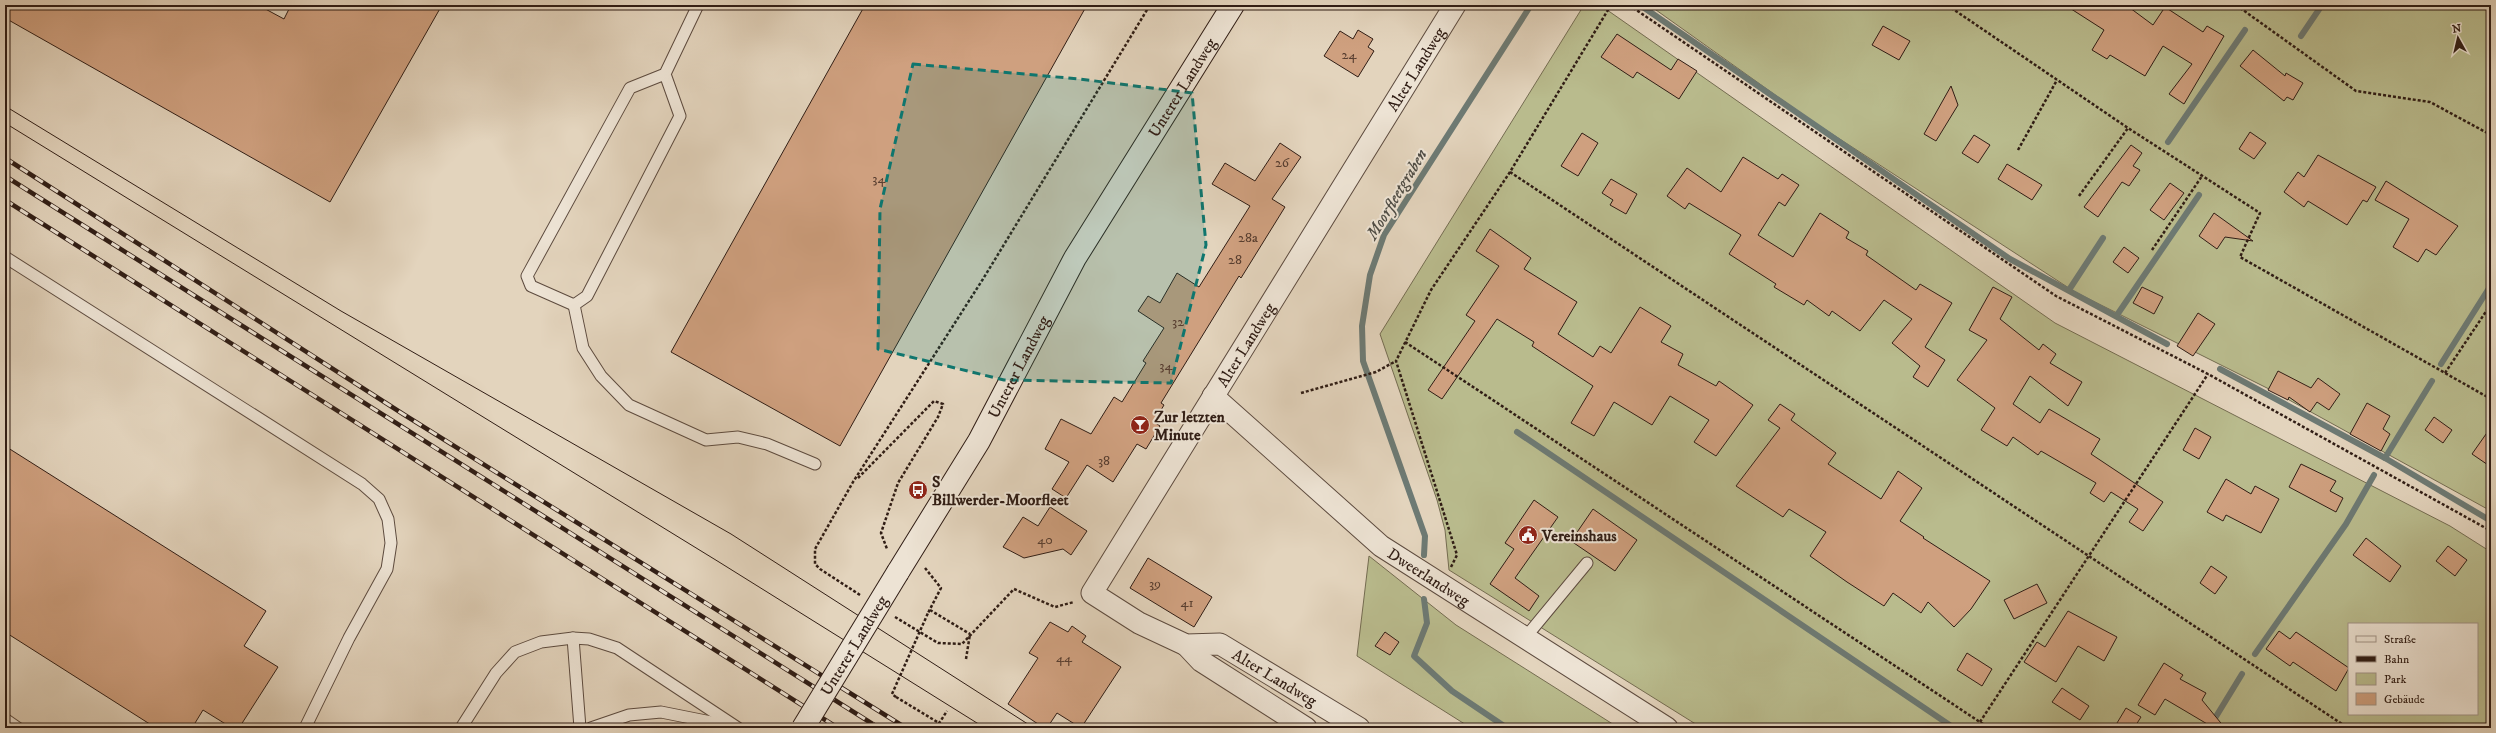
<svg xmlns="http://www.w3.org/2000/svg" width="2496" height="733" font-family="'IM FELL DW Pica',serif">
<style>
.green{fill:#b9bb8d;stroke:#746c51;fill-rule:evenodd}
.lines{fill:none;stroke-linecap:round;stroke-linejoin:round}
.stream{stroke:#6d7a74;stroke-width:6}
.building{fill:#cfa07f;stroke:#301d15}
.lane-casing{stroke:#5d4b3f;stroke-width:13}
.street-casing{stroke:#5d4b3f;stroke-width:23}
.secondary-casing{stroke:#301d15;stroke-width:24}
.path{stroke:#301d15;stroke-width:2.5;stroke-dasharray:3 2;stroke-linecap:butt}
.lane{stroke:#ede3d4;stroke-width:11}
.street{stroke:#ede3d4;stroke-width:21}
.secondary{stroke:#ede3d4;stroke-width:22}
.tram{stroke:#301d15;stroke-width:1}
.rail-casing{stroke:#301d15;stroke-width:4.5}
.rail{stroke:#ede3d4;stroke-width:3;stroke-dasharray:9;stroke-linecap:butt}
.secondary-bridge-casing{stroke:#301d15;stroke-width:24;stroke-linecap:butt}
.path-bridge{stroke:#301d15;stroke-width:2.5;stroke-dasharray:3 2;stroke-linecap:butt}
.secondary-bridge{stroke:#ede3d4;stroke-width:22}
.marked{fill:#0f766e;fill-opacity:0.2;stroke:#0f766e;stroke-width:3;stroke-dasharray:8 5;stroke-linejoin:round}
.labels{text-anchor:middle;stroke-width:4;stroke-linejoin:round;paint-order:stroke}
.number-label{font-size:14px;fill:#583e30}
.street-label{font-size:16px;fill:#301d15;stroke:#ede3d4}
.poi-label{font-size:16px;font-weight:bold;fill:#301d15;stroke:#ede3d4;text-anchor:start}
.water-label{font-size:17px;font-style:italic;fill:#4e4c45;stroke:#ede3d4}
</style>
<rect width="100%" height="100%" fill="#e3d4bd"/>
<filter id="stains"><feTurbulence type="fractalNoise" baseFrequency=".005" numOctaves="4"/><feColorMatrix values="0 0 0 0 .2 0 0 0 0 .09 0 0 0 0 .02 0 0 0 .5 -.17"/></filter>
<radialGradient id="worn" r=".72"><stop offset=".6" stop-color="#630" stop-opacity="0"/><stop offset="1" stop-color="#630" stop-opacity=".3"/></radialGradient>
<g class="green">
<path d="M1584,5h16l455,318 395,203 41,26v176h-789l-253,-158 -4,-40 -8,-30 -57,-166zM2349,624h128v90h-128z"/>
<path d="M1649,5h842v506l-220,-121 -196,-98 -266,-173z"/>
<path d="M1369,556l87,69 163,103h-148l-114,-72z"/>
</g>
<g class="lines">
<g class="stream">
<path d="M1640,5l370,254 157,85"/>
<path d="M2259,6l1,-1"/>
<path d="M2301,36l21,-31"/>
<path d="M2168,142l77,-112"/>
<path d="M2069,290l34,-52"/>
<path d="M2117,315l82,-120"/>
<path d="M2441,364l50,-79"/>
<path d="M2220,369l165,89 106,63"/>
<path d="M1517,432l437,296"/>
<path d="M2385,458l47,-77"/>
<path d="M1424,555l1,-19 -62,-175 -1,-35 8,-51 14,-40 147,-230"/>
<path d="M1424,599l3,24 -13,33 38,35 55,37"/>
<path d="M2255,654l91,-130 28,-49"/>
<path d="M2209,728l33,-54"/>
</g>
</g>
<g class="building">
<path d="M5,5h253l26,14 7,-14h151l-112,197 -325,-184z"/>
<path d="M865,5h222l-247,441 -169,-94z"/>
<path d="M2065,5h61l27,20 12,-18 38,25 4,-6 17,10 -40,68 -15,-10 23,-30 -29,-18 -18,30 -35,-21 -3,4 -15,-9 12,-20z"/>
<path d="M1883,26l27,15 -11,19 -27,-15z"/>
<path d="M1358,30l15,9 -5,8 6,4 -16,26 -34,-21 16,-25 13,8z"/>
<path d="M1617,34l54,36 7,-11 19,12 -18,28 -42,-27 -4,6 -32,-21z"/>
<path d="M2253,50l32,26 1,-3 17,10 -10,17 -6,-3 -3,4 -44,-35z"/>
<path d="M1951,86l7,19 -22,36 -12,-7z"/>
<path d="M2250,132l16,11 -12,16 -15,-10z"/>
<path d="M1582,133l16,10 -20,33 -17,-10z"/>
<path d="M1974,135l16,10 -12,18 -16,-10z"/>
<path d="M1280,143l21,14 -29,42 13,8 -44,71 -2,-2 -78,127 3,2 -10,17 6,4 -14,23 -9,-5 -24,38 -26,-17 -21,33 -14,-9 17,-27 -24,-13 16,-30 30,15 23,-37 8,5 24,-39 -3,-2 21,-33 -26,-17 10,-15 12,7 17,-30 22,14 51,-81 -38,-22 13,-21 30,18z"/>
<path d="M2131,145l11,8 -9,13 7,4 -11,16 -7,-4 -24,35 -14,-10z"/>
<path d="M2318,155l58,32 -9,15 -4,-2 -16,25 -39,-24 -4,6 -20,-15 14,-20 6,5z"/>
<path d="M1743,157l35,22 4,-5 17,11 -14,21 -6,-4 -21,33 35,22 27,-44 29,19 -3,6 22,13 -2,4 50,35 4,-6 32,19 -27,44 20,13 -17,27 -15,-10 7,-11 -28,-23 20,-24 -28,-19 -24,31 -28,-20 -3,5 -22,-16 -3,5 -30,-18 2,-3 -47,-30 12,-19 -52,-32 -4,6 -18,-13 20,-28 34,24z"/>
<path d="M2007,164l35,21 -10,15 -34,-21z"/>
<path d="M1611,179l26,15 -11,20 -16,-9 3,-5 -11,-7z"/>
<path d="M2386,181l72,45 -22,29 -10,-6 -8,13 -25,-15 16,-28 -34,-19z"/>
<path d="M2170,183l14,10 -20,27 -14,-10z"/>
<path d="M2214,213l39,28 -28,-4 -8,12 -18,-13z"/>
<path d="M1490,229l41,29 -7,11 53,33 -19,32 35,23 7,-11 11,7 29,-46 31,19 -10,16 22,12 -5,11 38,21 3,-5 34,24 -37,51 -22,-14 15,-22 -39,-24 -18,29 -38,-23 -20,34 -23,-13 22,-37 -61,-40 2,-4 -37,-23 -55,80 -14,-9 47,-69 -9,-6 33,-49 -23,-15z"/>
<path d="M2124,247l15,11 -11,15 -15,-11z"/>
<path d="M1993,287l19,10 -12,22 39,31 4,-6 13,10 -6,9 32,19 -14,24 -38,-30 -17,28 27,19 9,-14 51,30 -9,15 72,48 -20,29 -14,-9 9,-13 -27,-17 -7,10 -14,-9 6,-10 -55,-32 -3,4 -25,-18 -6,9 -26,-16 14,-22 -38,-28 30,-40 -18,-10z"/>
<path d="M2142,287l21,10 -9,17 -21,-11z"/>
<path d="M2198,313l17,11 -22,32 -16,-10z"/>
<path d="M2278,371l33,17 7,-10 22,16 -11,16 -12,-8 -7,10 -21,-15 -1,3 -20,-10z"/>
<path d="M2367,403l23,13 -7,13 7,5 -9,17 -31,-17z"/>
<path d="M1780,404l15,10 -4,6 45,33 -8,11 53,35 17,-28 24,17 -22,33 24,16 -1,1 67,43 -19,28 -17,18 -26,-25 -7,11 -28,-20 -9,13 -37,-24 -37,-26 16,-24 -37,-23 -6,8 -47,-31 44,-58 -12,-8z"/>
<path d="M2434,417l18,13 -9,13 -18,-13z"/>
<path d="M2491,427v40l-19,-13z"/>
<path d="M2195,428l16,9 -12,22 -16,-9z"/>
<path d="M5,446l261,165 -22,35 34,21 -39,61h-7l-29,-18 -11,18h-36l-151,-96z"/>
<path d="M2301,464l35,17 -6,10 13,7 -7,14 -47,-25z"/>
<path d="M2226,479l25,15 4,-8 24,13 -18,34 -35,-18 -3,6 -16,-9z"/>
<path d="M1534,500l24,17 -43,61 24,18 -10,15 -39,-27 24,-35 -9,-6z"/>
<path d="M1050,507l37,24 -16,24 -8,-6 -39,9 -21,-11 20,-30 15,9z"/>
<path d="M1593,509l44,31 -22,31 -44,-30z"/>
<path d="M2366,538l35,28 -11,16 -37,-27z"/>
<path d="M2448,546l19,14 -12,16 -19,-15z"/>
<path d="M1148,558l64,39 -18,30 -64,-39z"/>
<path d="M2211,566l16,11 -12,17 -15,-11z"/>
<path d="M2037,584l10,19 -33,16 -10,-19z"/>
<path d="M2068,611l49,26 -13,24 -26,-15 -22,36 -32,-20 13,-20 8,5z"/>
<path d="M1050,622l18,10 4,-6 14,10 -4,6 39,25 -40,61 -24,-15 -10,15h-3l-36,-24 30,-46 -9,-5z"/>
<path d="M2279,631l11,8 6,-7 53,36 -13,23 -43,-29 -3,4 -24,-17z"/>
<path d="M1385,632l14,10 -9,13 -15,-9z"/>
<path d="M1967,653l25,16 -10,17 -25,-16z"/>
<path d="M2164,663l19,12 -3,4 26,14 -4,7 23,28h-11l-49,-29 -10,16 -17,-10z"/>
<path d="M2062,688l27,18 -9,14 -28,-18z"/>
<path d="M2126,708l15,9 -7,11h-20z"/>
</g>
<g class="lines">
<g class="lane-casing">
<g id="lane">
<path d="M665,74l-35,14 -103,188 4,10 43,19 13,-9 93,-180 -15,-42 33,-69"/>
<path d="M5,257l357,227 17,15 9,20 3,24 -4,26 -38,69 -44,90"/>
<path d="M574,305l9,43 18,28 28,29 77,35 32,-3 29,7 48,20"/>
<path d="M573,638l7,90"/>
<path d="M1525,638l62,-75"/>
<path d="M5,719l13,9"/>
<path d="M461,728l35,-55 19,-21 26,-10 32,-4 16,1 28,9 121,80"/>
<path d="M591,728l38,-13 32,-3 70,14"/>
</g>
</g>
<g class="street-casing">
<g id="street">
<path id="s1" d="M1213,396l168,150 286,182"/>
<path d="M1186,645l15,16 105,67"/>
<path id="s2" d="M1359,728l-139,-84 -34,1 -47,-22 -47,-30 363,-588"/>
</g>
</g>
<g class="secondary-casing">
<g id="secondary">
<path id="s3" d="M898,572l81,-131 96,-183 158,-253"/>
</g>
</g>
<g class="path">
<path d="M1629,5l427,291 152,78 283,157"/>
<path d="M1947,5l181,123 132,85 -20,44 251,142"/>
<path d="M2236,5l120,86 74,11 61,33"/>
<path d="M2018,150l39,-70"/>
<path d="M1510,172l838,556"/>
<path d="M2079,196l49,-68"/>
<path d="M2152,250l50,-74"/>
<path d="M1405,342l584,386"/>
<path d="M2445,373l46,-69"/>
<path d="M1301,393l75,-21 20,-11"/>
<path d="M858,478l76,-77 9,3 -5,13 -40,66 -17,50 6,16"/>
<path d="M1451,567l6,-12 -61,-194 35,-71 79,-118 101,-167"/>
<path d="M925,568l16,20 -13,25"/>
<path d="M860,595l-40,-26 -5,-5v-15l38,-67 130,-203 167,-274"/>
<path d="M930,610l40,24"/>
<path d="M895,617l43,26 24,1 52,-55 41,18 19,-5"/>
<path d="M966,659l4,-25"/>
<path d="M896,697l43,26"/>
<path d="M1980,722l228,-348"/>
<path d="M936,728l11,-17"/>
</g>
<use href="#lane" class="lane"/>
<use href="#street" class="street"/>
<use href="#secondary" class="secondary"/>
<g class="tram">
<path d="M5,106l336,205 390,223 303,194"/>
<path d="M5,123l714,439 266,166"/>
</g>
<g class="rail-casing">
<g id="rail">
<path d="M5,158l398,256 503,314"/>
<path d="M5,176l874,552"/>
<path d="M5,200l833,528"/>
</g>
</g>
<use href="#rail" class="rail"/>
<g class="secondary-bridge-casing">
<g id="secondary-bridge">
<path id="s4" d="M803,728l95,-156"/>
</g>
</g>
<path class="path-bridge" d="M896,697l-4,-3 36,-81"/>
<use href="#secondary-bridge" class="secondary-bridge"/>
</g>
<path class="marked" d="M913,64l166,15 113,14 14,152 -35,138 -167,-3 -126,-31 2,-140z"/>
<defs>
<g id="bar-disc" transform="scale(1)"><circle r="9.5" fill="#8f2418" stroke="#ede3d4"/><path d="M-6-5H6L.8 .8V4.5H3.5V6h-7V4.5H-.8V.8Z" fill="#fff"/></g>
<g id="bus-disc" transform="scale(1)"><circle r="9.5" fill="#8f2418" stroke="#ede3d4"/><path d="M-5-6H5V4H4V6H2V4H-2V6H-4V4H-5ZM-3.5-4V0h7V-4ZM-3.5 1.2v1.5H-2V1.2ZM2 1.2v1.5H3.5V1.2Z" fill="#fff"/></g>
<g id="civic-disc" transform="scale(1)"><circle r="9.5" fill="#8f2418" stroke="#ede3d4"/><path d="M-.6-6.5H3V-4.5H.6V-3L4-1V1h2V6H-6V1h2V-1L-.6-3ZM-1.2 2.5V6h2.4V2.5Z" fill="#fff"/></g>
</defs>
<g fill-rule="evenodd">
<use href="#bar-disc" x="1140" y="425"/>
<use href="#bus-disc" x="918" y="490"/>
<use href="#civic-disc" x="1528" y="535"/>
</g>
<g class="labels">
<g class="number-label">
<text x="1349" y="59">24</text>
<text x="1282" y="167">26</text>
<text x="879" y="183">34</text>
<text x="1248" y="242">28a</text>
<text x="1235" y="264">28</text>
<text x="1178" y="326">32</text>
<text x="1166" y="370">34</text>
<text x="1104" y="465">38</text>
<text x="1045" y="544">40</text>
<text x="1155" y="588">39</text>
<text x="1187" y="607">41</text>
<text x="1064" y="662">44</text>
</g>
<g class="street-label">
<text dy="6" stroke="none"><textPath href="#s2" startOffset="920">Alter Landweg</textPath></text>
<text dy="6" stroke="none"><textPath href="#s3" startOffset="562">Unterer Landweg</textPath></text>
<text dy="6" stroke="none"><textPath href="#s2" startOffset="596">Alter Landweg</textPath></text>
<text dy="6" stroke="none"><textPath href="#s3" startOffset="238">Unterer Landweg</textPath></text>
<text dy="6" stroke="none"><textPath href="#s1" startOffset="282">Dweerlandweg</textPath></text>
<text dy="6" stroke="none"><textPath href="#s4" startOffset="97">Unterer Landweg</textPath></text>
<text transform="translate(1275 677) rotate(31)" y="6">Alter Landweg</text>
</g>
<g class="poi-label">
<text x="1154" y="422">Zur letzten<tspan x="1154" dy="18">Minute</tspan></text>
<text x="932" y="487">S<tspan x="932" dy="18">Billwerder-Moorfleet</tspan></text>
<text x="1542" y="541">Vereinshaus</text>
</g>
<g class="water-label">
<text transform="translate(1396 194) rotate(-59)" y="6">Moorfleetgraben</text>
</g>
</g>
<rect width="2496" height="733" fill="none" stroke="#e3d4bd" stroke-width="20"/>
<rect x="6" y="6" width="2484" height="721" fill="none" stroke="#301d15" stroke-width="2"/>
<rect x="10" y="10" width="2476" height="713" fill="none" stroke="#301d15"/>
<rect x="2348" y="623" width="130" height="92" fill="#ede3d4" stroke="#a19488"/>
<rect x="2356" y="636" width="20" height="6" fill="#ede3d4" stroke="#a19488"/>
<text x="2384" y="643" font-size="12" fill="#301d15">Straße</text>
<rect x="2356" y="656" width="20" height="6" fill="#301d15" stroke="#a19488"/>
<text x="2384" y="663" font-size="12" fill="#301d15">Bahn</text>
<rect x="2356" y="673" width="20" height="12" fill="#b9bb8d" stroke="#a19488"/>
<text x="2384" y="683" font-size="12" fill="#301d15">Park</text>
<rect x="2356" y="693" width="20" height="12" fill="#cfa07f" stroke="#a19488"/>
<text x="2384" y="703" font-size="12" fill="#301d15">Gebäude</text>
<g transform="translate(2458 38) rotate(352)" stroke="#ede3d4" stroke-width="3" paint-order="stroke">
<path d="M0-3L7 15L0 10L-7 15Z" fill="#301d15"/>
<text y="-6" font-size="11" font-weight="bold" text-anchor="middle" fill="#301d15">N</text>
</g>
<rect width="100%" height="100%" filter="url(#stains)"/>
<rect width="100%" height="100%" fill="url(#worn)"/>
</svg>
